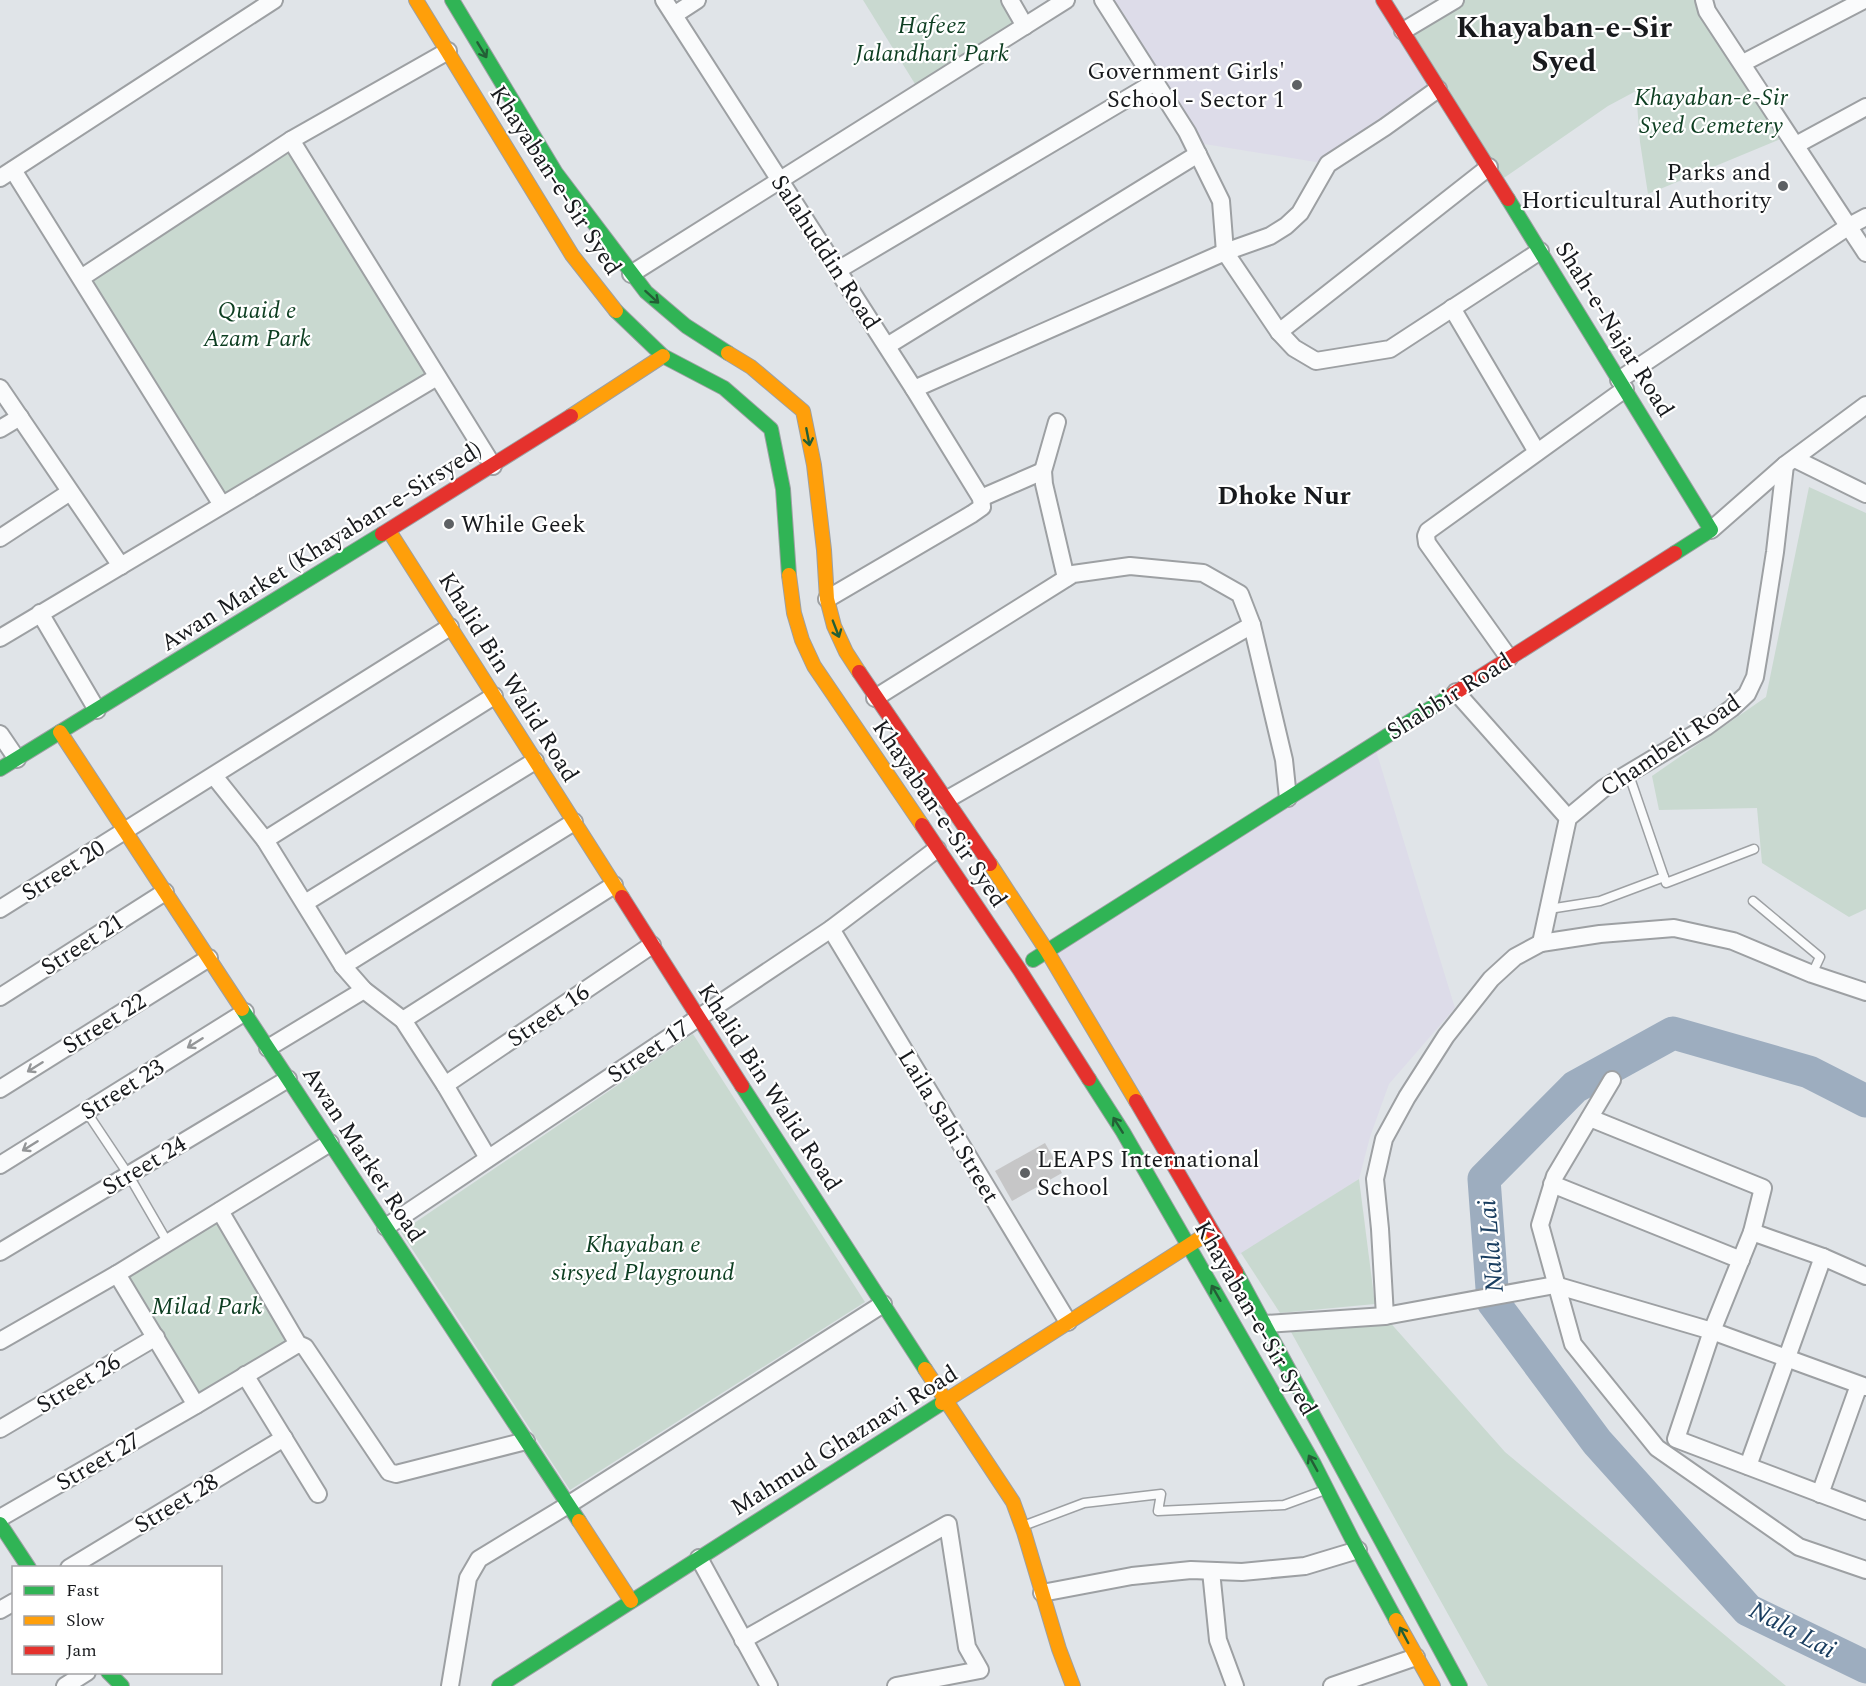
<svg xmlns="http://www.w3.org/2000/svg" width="1866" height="1686" font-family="Spectral,serif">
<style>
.education{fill:#dddce9}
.green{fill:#c9d9d0}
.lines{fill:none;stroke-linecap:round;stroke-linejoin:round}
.river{stroke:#9dadbf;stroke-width:33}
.building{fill:#c6c6c7}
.lane-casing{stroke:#9da0a3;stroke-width:11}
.street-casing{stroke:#9da0a3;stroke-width:20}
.fast-casing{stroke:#9da0a3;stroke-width:16}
.slow-casing{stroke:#9da0a3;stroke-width:16}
.jam-casing{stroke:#9da0a3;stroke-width:16}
.lane{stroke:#fafbfc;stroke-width:8}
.street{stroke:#fafbfc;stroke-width:16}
.fast{stroke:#30b455;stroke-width:14}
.slow{stroke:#ff9f0a;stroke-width:14}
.jam{stroke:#e5322d;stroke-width:14}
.oneway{stroke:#235f36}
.oneway2{stroke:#949698}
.poi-dot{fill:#5e6164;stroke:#fff;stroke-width:2}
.labels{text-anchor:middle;stroke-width:4.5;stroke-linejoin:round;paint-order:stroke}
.park-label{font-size:24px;font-style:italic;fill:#0d3e21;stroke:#fff}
.poi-label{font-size:24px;fill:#181a1d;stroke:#fff;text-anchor:end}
.street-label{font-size:24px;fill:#181a1d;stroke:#fff}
.neighbourhood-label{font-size:26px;font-weight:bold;fill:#181a1d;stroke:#fff}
.water-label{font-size:26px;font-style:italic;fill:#193d5f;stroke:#fff}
.district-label{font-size:30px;font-weight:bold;fill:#181a1d;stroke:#fff}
</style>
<rect width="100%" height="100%" fill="#e0e4e8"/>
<g class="education">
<path d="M1103,0h280l55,89 -110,75 -136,-22z"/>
<path d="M1374,744l81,264 -66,76 -19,53 -11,42 -129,82 -183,-310z"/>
</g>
<g class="green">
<path d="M863,0h147l15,26 -105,66z"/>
<path d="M1456,0h240l33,43 61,92 -142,59 -8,-52 -4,-51 -28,15 -110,76 -95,-151z"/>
<path d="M291,140l146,237 -215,128 -141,-227z"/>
<path d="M1809,487l57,26v396l-17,8 -87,-54 -5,-55 -98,2 -7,-34 114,-79z"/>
<path d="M693,1034l172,268 -295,188 -169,-258z"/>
<path d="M1359,1179l16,125 -95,9 -39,-60z"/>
<path d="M217,1221l76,120 -93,55 -74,-118z"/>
<path d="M1387,1319l118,133 281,234h-298l-202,-363z"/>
</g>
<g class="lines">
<path class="river" d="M1866,1101l-57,-29 -136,-39 -98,54 -91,92 9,123 104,140 151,168 118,57"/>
</g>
<path class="building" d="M1045,1143l17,30 -50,28 -17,-30z"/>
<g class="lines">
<g class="lane-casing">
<g id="lane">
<path d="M1629,775l37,108 88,-34"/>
<path d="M1753,901l67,56 -8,17"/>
<path d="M1549,909l51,-8 64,-24"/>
<path d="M86,1111l42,63 40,69"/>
<path d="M1023,1526l61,-23 77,-9 -3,17 126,-6 41,-15"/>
</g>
</g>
<g class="street-casing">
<g id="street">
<path d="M664,0l250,389 67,109 1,9 -10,7 -145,85"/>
<path d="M1010,0l15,26"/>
<path d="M1103,0l84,132 34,69 4,51 54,80 15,16 22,13 74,-12 150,-98"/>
<path d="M1704,0l3,11 159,242"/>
<path d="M674,15l23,-15"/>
<path d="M1403,31l52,-31"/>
<path d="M1743,63l121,-63"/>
<path d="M291,140l202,326"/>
<path d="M1796,145l70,-38"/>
<path d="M13,170l209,335"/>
<path d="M0,178l274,-178"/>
<path d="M838,270l317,-188"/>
<path d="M631,274l435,-274"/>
<path d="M81,278l210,-138 157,-89"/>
<path d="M1452,308l85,144"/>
<path d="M1279,332l210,-165"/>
<path d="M887,346l311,-192"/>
<path d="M1619,380l230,-154 17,-9"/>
<path d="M0,388l121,178"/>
<path d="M914,389l311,-137 45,-16 16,-10 14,-13 28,-49 57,-37 53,-38"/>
<path d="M1057,422l-14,49 1,13 22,94"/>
<path d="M0,429l20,-12"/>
<path d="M1795,459l71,35"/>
<path d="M981,498l62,-27"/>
<path d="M1711,530l74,-65 81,-60"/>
<path d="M0,538l70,-46"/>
<path d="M40,613l57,97"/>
<path d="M0,638l437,-261"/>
<path d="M1509,658l-82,-115 -1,-7 2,-5 197,-142"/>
<path d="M1456,692l112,126"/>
<path d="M875,698l198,-124 57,-8 73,7 37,21 12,31 32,135 4,38"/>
<path d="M0,734l17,25"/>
<path d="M214,776l51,64 78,126 21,24 39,30 42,65 43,73"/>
<path d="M946,800l306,-175"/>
<path d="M265,840l229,-144"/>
<path d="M305,903l230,-142"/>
<path d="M0,909l450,-282"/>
<path d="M831,929l237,393"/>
<path d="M1541,943l27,-125 36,-30 102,-61 26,-19 15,-14 8,-17 7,-42 13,-83 10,-87"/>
<path d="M343,966l231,-144"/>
<path d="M0,997l165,-105"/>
<path d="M403,1020l211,-135"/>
<path d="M268,1048l96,-58"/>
<path d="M1612,1080l-57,96 -15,49 33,119 84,104 142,99 67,23"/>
<path d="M445,1085l207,-140"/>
<path d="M0,1089l209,-131"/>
<path d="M1590,1118l173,70 -11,44 -40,99 -36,108 190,72"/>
<path d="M0,1165l245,-153"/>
<path d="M1552,1184l189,76"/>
<path d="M220,1211l78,133 7,3 84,125 7,2 130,-33"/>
<path d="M386,1227l445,-298 106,-80"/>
<path d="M1752,1232l71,25 43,19"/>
<path d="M0,1252l288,-173"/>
<path d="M117,1274l79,131"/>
<path d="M1385,1316l-5,-87 -5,-50 9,-40 23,-42 39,-61 45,-57 24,-22 26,-14 59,-9 74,-6 59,13 79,33 54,18"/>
<path d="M1265,1324l120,-8 170,-31 157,46 154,56"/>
<path d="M0,1341l117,-67 213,-131"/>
<path d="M245,1375l73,119"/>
<path d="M0,1429l156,-92"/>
<path d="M1748,1466l75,-209"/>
<path d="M1820,1494l39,-109"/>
<path d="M0,1518l196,-113 102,-61"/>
<path d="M699,1558l70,128"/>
<path d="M69,1568l215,-130"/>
<path d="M1211,1571l7,69 17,46"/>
<path d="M1042,1593l90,-17 59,-6 51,2 63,-6 53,-16"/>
<path d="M0,1610l14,-8"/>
<path d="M743,1640l205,-116 19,123 13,23 -84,16"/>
<path d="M65,1686l22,-14"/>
<path d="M450,1686l18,-108 11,-19 89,-54 315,-201"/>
<path d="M1332,1686l84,-29"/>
</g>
</g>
<g class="fast-casing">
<g id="fast">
<path d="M452,0l104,173 90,119 40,34 42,27"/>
<path d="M1508,199l203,331 -36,23"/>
<path d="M616,311l47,45 61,32 47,41 12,60 6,86"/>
<path d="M0,769l382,-235"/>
<path d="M1033,960l420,-266"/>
<path d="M242,1009l337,512"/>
<path d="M1089,1079l34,53 191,332 38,75 44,81"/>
<path d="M742,1086l183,283"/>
<path d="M1236,1272l224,414"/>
<path d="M0,1524l29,44"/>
<path d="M108,1672l14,14"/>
<path d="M499,1686l443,-283"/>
</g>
</g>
<g class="slow-casing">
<g id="slow">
<path d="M416,0l156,255 44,56"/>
<path d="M728,353l23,14 52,44 11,54 10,85 3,49 7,27 12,26 13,20"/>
<path d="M571,416l92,-60"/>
<path d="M389,531l233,366"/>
<path d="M789,575l5,38 8,27 12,26 108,159"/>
<path d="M60,732l182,277"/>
<path d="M990,864l57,87 89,150"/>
<path d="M925,1369l88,133 11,30 35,117 14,37"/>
<path d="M942,1403l260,-166"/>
<path d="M579,1521l52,80"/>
<path d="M1396,1620l37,66"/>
</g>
</g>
<g class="jam-casing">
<g id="jam">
<path d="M1383,0l125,199"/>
<path d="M382,534l189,-118"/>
<path d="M859,672l131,192"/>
<path d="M1453,694l222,-141"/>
<path d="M922,825l97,144 70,110"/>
<path d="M622,897l120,189"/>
<path d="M1136,1101l100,171"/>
</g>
</g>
<use href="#lane" class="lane"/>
<use href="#street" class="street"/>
<use href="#fast" class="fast"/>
<use href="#slow" class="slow"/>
<use href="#jam" class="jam"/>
</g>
<defs><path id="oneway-shaft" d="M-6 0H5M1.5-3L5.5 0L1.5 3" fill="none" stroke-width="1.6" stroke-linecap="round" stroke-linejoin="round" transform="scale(1.5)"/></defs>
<g class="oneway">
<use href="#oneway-shaft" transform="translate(482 50) rotate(59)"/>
<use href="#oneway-shaft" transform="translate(652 297) rotate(42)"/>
<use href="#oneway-shaft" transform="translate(808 437) rotate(79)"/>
<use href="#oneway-shaft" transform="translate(836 629) rotate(69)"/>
<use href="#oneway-shaft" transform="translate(1118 1125) rotate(-122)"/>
<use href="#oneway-shaft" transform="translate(1216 1293) rotate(-120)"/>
<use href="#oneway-shaft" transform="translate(1313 1463) rotate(-119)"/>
<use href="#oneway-shaft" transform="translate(1404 1635) rotate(-118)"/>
</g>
<g class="oneway2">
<use href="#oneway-shaft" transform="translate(195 1043) rotate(148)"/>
<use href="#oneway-shaft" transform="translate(35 1067) rotate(148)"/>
<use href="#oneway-shaft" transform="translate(30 1146) rotate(148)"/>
</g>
<g class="poi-dot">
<circle cx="1297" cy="85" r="6"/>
<circle cx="1783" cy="186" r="6"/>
<circle cx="449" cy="524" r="6"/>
<circle cx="1025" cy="1173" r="6"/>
</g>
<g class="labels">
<g class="park-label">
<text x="932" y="33">Hafeez<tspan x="932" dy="28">Jalandhari Park</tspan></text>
<text x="1711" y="105">Khayaban-e-Sir<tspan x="1711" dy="28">Syed Cemetery</tspan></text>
<text x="257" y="318">Quaid e<tspan x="257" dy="28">Azam Park</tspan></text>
<text x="643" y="1252">Khayaban e<tspan x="643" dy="28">sirsyed Playground</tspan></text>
<text x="207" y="1314">Milad Park</text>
</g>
<g class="poi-label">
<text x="1285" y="79">Government Girls'<tspan x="1285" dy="28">School - Sector 1</tspan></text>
<text x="1771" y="180">Parks and<tspan x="1771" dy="28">Horticultural Authority</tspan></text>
<text x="461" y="532" text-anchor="start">While Geek</text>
<text x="1037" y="1167" text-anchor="start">LEAPS International<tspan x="1037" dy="28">School</tspan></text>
</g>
<g class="street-label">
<text transform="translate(556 180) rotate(57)" y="8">Khayaban-e-Sir Syed</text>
<text transform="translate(826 252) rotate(57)" y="8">Salahuddin Road</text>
<text transform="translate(1615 329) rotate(58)" y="8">Shah-e-Najar Road</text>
<text transform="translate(321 546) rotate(-32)" y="8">Awan Market (Khayaban-e-Sirsyed)</text>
<text transform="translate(509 677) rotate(58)" y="8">Khalid Bin Walid Road</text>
<text transform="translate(1449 696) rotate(-32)" y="8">Shabbir Road</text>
<text transform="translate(1670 745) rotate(-34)" y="8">Chambeli Road</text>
<text transform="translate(940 813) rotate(56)" y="8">Khayaban-e-Sir Syed</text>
<text transform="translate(63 870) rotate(-32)" y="8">Street 20</text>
<text transform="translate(82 944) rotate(-33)" y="8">Street 21</text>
<text transform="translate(548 1015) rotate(-34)" y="8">Street 16</text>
<text transform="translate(104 1023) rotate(-32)" y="8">Street 22</text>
<text transform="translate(648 1051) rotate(-34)" y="8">Street 17</text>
<text transform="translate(770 1087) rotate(57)" y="8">Khalid Bin Walid Road</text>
<text transform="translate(122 1089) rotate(-32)" y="8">Street 23</text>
<text transform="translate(949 1126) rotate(59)" y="8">Laila Sabi Street</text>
<text transform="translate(364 1154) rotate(57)" y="8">Awan Market Road</text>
<text transform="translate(144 1165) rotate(-31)" y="8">Street 24</text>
<text transform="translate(1256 1318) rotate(60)" y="8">Khayaban-e-Sir Syed</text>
<text transform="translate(78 1383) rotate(-31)" y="8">Street 26</text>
<text transform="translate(844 1440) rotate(-32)" y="8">Mahmud Ghaznavi Road</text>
<text transform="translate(98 1461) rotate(-30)" y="8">Street 27</text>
<text transform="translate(176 1503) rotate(-31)" y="8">Street 28</text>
</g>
<g class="neighbourhood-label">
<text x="1284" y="504">Dhoke Nur</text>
</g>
<g class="water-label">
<text transform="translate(1490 1246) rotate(-95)" y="9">Nala Lai</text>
<text transform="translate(1793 1629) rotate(28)" y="9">Nala Lai</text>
</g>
<g class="district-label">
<text x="1564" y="37">Khayaban-e-Sir<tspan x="1564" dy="34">Syed</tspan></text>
</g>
</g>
<rect x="12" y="1566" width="210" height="108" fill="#ffffff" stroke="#a3a3a5" stroke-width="1.5"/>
<rect x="24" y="1586" width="30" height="9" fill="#30b455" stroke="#a3a3a5" stroke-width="1.5"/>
<text x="66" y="1596" font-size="18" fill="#181a1d">Fast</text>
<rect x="24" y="1616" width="30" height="9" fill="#ff9f0a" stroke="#a3a3a5" stroke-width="1.5"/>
<text x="66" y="1626" font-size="18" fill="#181a1d">Slow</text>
<rect x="24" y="1646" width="30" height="9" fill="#e5322d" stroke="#a3a3a5" stroke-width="1.5"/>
<text x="66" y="1656" font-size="18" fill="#181a1d">Jam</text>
</svg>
